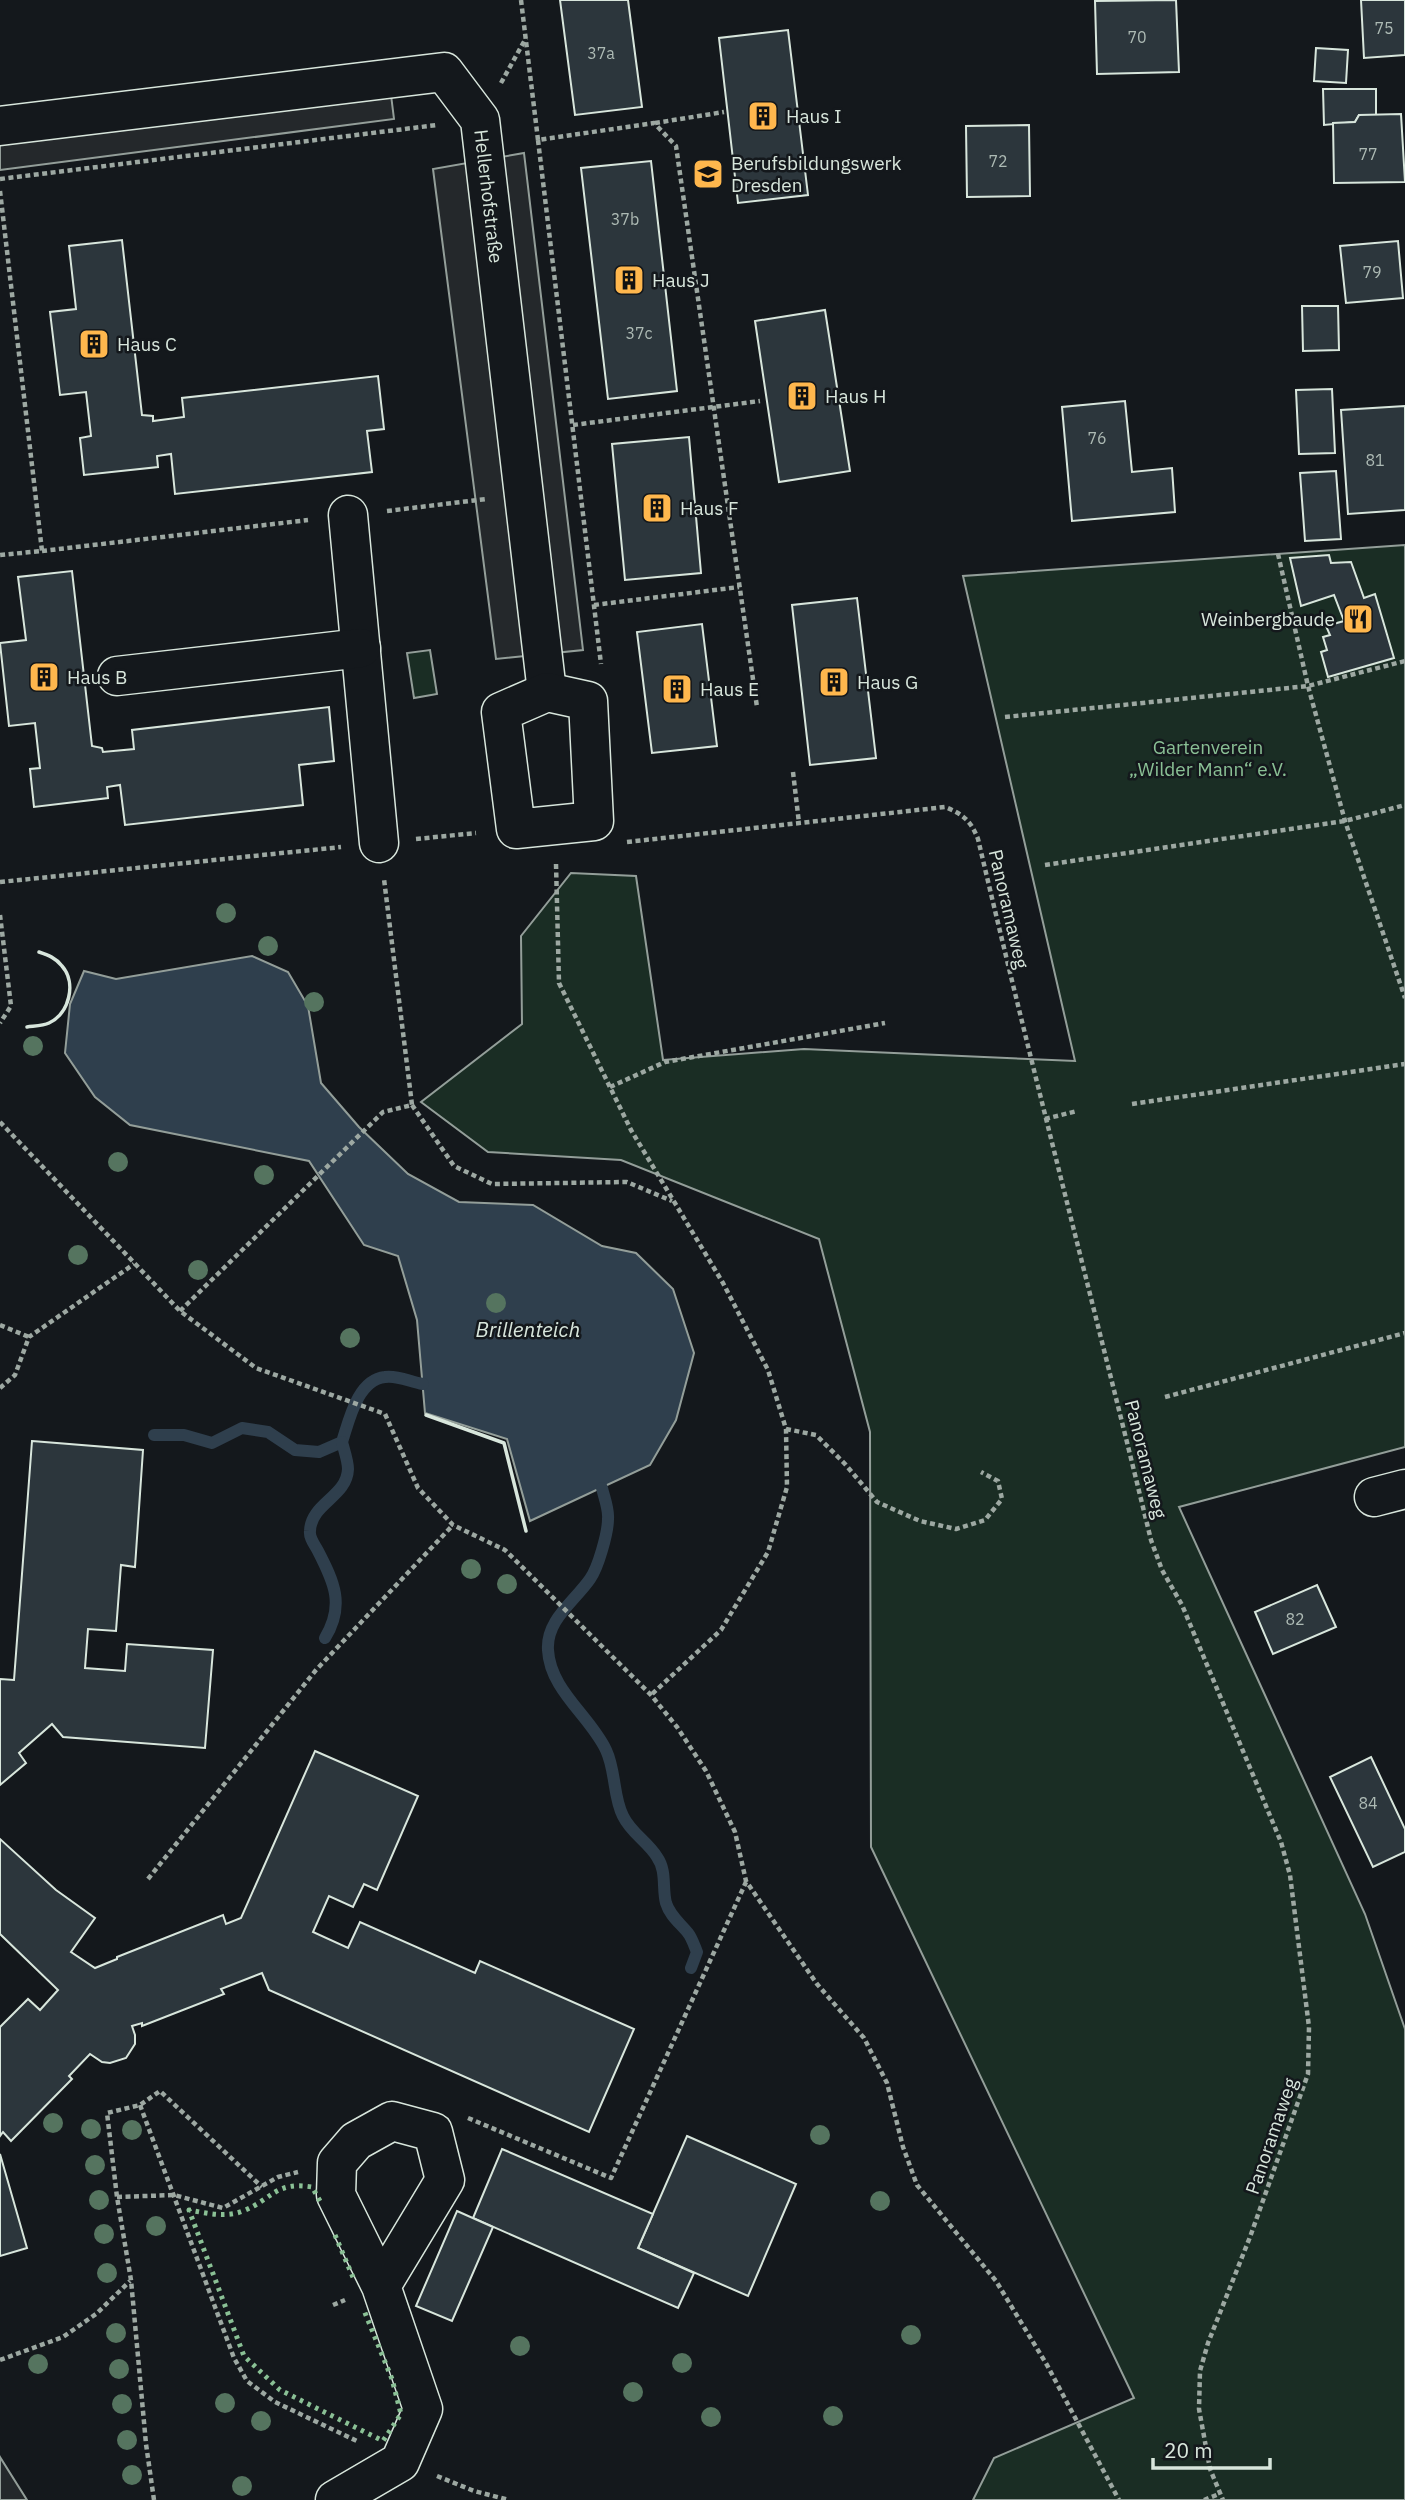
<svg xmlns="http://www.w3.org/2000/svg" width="1405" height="2500" font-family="'IBM Plex Sans',sans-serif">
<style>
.green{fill:#1a2d24;stroke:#939e99;stroke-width:2}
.parking{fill:#24282b;stroke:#939e99;stroke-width:2}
.water{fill:#2f3f4d;stroke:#939e99;stroke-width:2}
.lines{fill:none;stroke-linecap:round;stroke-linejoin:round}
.stream{stroke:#2f3f4d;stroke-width:12}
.building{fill:#2c363c;stroke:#d8e6dc;stroke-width:2}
.minor-casing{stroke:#d8e6dc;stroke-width:41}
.path{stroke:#9da8a2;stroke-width:4.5;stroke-dasharray:5 3.5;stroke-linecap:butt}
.minor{stroke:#14181c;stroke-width:38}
.hedge{stroke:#8ac095;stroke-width:5;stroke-dasharray:3.5 5;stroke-linecap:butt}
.wall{stroke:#d8e6dc;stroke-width:3.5}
.tree{fill:#55745f}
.labels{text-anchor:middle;stroke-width:5;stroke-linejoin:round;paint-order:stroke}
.number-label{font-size:16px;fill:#adbab4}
.poi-label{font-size:19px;fill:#d8e6dc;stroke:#14181c;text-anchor:start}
.street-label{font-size:19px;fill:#d8e6dc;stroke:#14181c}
.park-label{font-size:19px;fill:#8ac095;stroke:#14181c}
.water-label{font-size:21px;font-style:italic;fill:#d8e6dc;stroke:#14181c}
</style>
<rect width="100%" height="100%" fill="#14181c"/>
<g class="green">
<path d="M1405,545v902l-226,60 186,407 40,115v471h-432l21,-42 140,-60 -263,-551 -1,-415 -51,-193 -198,-79 -133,-8 -67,-50 101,-78 -1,-88 50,-63 65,3 27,184 141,-11 271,12 -112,-485z"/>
<path d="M430,650l7,44 -23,4 -7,-45z"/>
</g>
<g class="parking">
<path d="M389,79l5,40 -394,51v-44z"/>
<path d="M524,153l59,497 -87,9 -63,-490z"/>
<path d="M0,2457l27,43h-27z"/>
</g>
<path class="water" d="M252,956l36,16 20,34 13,77 38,44 49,47 51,28 74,3 69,41 34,7 37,36 21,64 -18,67 -26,45 -120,56 -23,-82 -82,-26 -8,-93 -19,-64 -34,-11 -55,-84 -179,-36 -35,-28 -30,-44 5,-49 14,-33 32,8z"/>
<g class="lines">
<g class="stream">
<path d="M154,1435h30l28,8 30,-15 26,4 27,18 24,2 23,-10c7,-21 15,-62 43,-65 13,-2 25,5 38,7"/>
<path d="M602,1488c2,9 7,21 6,31 0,14 -10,49 -18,60 -16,23 -44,41 -42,71 2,40 42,66 58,100 10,21 7,47 17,66 8,17 25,26 34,41 10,14 5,31 9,46 4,13 14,20 22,30 4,5 6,12 9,19l-6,16"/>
<path d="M325,1638c20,-33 9,-56 -7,-87 -3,-6 -9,-13 -8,-20 1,-28 37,-34 38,-62 0,-8 -4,-19 -6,-27"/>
</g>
</g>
<g class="building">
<path d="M560,0h68l14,107 -67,8z"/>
<path d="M1176,0l3,72 -82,2 -2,-73z"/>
<path d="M1361,0h44v55l-41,3z"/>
<path d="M788,30l20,165 -70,8 -19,-165z"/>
<path d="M1316,48l32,2 -2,33 -32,-2z"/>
<path d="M1323,89h53v26h-17l-4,7 -31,3z"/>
<path d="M1401,114l4,68 -71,1 -1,-60 22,-1 4,-7z"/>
<path d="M1029,125l1,71 -63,1 -1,-71z"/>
<path d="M651,161l26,230 -69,8 -27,-231z"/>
<path d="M122,240l20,175 11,1v5l31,-4 -2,-19 196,-22 6,53 -17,2 5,41 -197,22 -4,-40 -14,2 1,11 -74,8 -4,-37 11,-2 -5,-44 -26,3 -10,-83 26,-3 -7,-63z"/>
<path d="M1398,241l5,57 -57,5 -6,-57z"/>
<path d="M1302,306h36l1,44 -36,1z"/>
<path d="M825,310l25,161 -71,11 -24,-161z"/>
<path d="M1332,389l3,64 -36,1 -3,-64z"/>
<path d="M1125,401l7,71 40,-4 3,44 -103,9 -10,-114z"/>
<path d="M1405,406v104l-57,4 -7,-104z"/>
<path d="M689,437l12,136 -76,7 -13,-136z"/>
<path d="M1336,471l5,68 -36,2 -5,-68z"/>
<path d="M1329,555l2,8 20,-1 13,36 11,-4 19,64 -66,19 -7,-25 6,-2 -4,-13 7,-2 -4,-9 18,-5 -10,-26 -33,11 -11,-48z"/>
<path d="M72,571l20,175 10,2 1,4 31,-3 -2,-19 197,-23 5,54 -35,4 4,40 -178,20 -5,-40 -13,2 1,11 -74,9 -4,-38 10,-1 -5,-45 -26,3 -9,-83 26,-3 -8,-63z"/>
<path d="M857,598l19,160 -66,7 -18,-160z"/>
<path d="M702,624l15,122 -65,7 -15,-121z"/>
<path d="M32,1441l111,9 -8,117 -14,-2 -5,66 -28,-2 -3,39 40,3 2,-27 86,6 -8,98 -142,-11 -11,-13 -33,29 7,10 -26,22v-106l14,1z"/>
<path d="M1317,1585l19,42 -63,27 -18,-42z"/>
<path d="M315,1751l103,45 -41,94 -13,-6 -11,23 -24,-11 -16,36 35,16 12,-26 115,51 5,-12 154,68 -45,103 -320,-142 -7,-17 -41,16 3,5 -82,32v-3l-10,3 3,9v9l-9,14 -16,5 -8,-1 -12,-8 -21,22 3,3 -61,62 -8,-9 -3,4v-109l28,-28 12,11 18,-20 -58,-56v-95l56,51 39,28 -24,34 24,16 22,-9v-2l106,-42 3,9 15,-6z"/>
<path d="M1371,1757l34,72v23l-32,15 -43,-90z"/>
<path d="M687,2136l109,48 -48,112 -110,-48z"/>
<path d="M502,2149l151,65 -15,34 56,25 -16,35 -205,-90z"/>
<path d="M0,2154l27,94 -27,8z"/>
<path d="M457,2211l36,16 -41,94 -36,-15z"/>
</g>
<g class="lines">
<g class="minor-casing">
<g id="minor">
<path id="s1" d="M0,126l444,-54 36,48 67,572"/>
<path d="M348,515l31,328"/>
<path d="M117,676l244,-28"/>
<path d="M547,692l41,9 6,120 -78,8 -15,-117z"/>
<path d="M1374,1497l31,-8"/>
<path d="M335,2500l65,-38 23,-53 -42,-123 -45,-91 1,-32 19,-22 36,-20 41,11 12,48 -64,106"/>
</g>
</g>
<g class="path">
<path d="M521,0l17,140 116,-17 22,23 81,561"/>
<path d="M501,83l25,-45"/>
<path d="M655,123l69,-11"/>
<path d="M538,140l63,524"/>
<path d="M0,179l437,-54"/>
<path d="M0,191l42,360 -42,4"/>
<path d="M573,425l187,-24"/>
<path d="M387,511l99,-12"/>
<path d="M42,551l266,-31"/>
<path d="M1278,554l30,132 37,135 60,177"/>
<path d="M594,605l145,-18"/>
<path d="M1005,717l303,-31 97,-25"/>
<path d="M793,772l6,51"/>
<path d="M416,839l60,-6"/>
<path d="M627,842l318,-35c18,7 26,14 33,32 55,234 116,467 173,701l11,30 20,35 99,237 9,33 19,152 -1,47 -58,163 -42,106 -8,28 -1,38 11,60 13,31"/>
<path d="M556,864l3,119 72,147 92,153 45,87 18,59 1,58 -19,65 -47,78 -70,65"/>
<path d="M1045,865l300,-44 60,-16"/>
<path d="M0,882l341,-35"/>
<path d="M0,915l11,91 -11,17"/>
<path d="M610,1087l55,-25 220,-39"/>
<path d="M1132,1104l273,-40"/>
<path d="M412,1105l42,61 38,18 135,-2 45,19"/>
<path d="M1045,1119l32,-8"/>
<path d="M0,1122l180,189 76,57 129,46 33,74 35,37 52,25 146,145 26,32 29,44 29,61 11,49 71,103 47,54 23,45 16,64 14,38 79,96 51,84 72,135"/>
<path d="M180,1311l203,-199 29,-7 -28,-226"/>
<path d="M0,1325l29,12"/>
<path d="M0,1388l15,-13 14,-38 105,-73"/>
<path d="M1165,1397l240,-64"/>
<path d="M786,1429l30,6 29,29 32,38 43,19 36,8 29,-9 17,-21 -4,-18 -17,-9"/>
<path d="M148,1879l168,-209 137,-145"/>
<path d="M140,2105l94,253 13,23 28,21 84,40"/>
<path d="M468,2118l143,60 135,-296"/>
<path d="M117,2197l57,-2 49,13 55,-31 20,-5"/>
<path d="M333,2305l12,-5"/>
<path d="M0,2360l63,-23 33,-23 34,-33"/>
<path d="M437,2476l37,15 35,9"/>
<path d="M154,2500l-8,-56 -15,-164 -14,-83 -10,-84 33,-8 20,-14 102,96"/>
<path d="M1204,2500l15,-6"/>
</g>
<use href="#minor" class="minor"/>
<g class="hedge">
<path d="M320,2201l-8,-14c-37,-6 -39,12 -69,24 -17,7 -37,2 -54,-1l55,146 36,34 103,51 18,-27 -9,-35 -29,-71"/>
<path d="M335,2235l20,47"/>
</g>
<g class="wall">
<path d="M27,1027c7,-1 16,-1 22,-4 20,-9 28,-40 13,-57 -6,-8 -14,-11 -23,-14"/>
<path d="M426,1415l78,28 22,88"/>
</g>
</g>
<g class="tree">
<circle cx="226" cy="913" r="10"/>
<circle cx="268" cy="946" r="10"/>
<circle cx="314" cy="1002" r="10"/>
<circle cx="33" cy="1046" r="10"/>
<circle cx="118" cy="1162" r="10"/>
<circle cx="264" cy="1175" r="10"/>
<circle cx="78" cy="1255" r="10"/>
<circle cx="198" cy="1270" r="10"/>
<circle cx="496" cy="1303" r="10"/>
<circle cx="350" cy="1338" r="10"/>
<circle cx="471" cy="1569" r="10"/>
<circle cx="507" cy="1584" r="10"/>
<circle cx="53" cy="2123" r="10"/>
<circle cx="91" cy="2129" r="10"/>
<circle cx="132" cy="2130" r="10"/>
<circle cx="820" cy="2135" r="10"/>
<circle cx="95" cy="2165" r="10"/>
<circle cx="99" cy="2200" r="10"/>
<circle cx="880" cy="2201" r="10"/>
<circle cx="156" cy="2226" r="10"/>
<circle cx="104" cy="2234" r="10"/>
<circle cx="107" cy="2273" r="10"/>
<circle cx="116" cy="2333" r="10"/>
<circle cx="911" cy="2335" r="10"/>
<circle cx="520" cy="2346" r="10"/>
<circle cx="682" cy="2363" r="10"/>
<circle cx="38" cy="2364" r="10"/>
<circle cx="119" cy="2369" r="10"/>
<circle cx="633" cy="2392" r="10"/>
<circle cx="225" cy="2403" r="10"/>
<circle cx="122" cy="2404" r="10"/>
<circle cx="833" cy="2416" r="10"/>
<circle cx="711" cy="2417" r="10"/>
<circle cx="261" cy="2421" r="10"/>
<circle cx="127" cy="2440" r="10"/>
<circle cx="132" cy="2475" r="10"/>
<circle cx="242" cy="2486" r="10"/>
</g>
<defs>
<g id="building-square" transform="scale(1.575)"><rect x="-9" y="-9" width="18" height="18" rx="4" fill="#ffb74d" stroke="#14181c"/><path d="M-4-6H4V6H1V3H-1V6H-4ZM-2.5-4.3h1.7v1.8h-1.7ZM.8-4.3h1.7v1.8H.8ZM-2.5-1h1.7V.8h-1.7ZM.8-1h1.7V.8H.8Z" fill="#111"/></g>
<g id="school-square" transform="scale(1.575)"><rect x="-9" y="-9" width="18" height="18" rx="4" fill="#ffb74d" stroke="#14181c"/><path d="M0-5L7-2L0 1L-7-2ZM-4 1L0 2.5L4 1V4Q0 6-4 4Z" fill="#111"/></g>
<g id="restaurant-square" transform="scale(1.575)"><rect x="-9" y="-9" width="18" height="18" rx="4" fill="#ffb74d" stroke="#14181c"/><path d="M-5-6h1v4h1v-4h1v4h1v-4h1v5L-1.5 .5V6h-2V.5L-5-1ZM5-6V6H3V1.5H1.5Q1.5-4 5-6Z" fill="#111"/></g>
</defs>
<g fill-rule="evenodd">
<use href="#building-square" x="763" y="116"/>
<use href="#school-square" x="708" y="174"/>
<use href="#building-square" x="629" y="280"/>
<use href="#building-square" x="94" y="344"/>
<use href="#building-square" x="802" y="396"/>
<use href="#building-square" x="657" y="508"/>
<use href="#restaurant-square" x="1358" y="619"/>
<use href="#building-square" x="44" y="677"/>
<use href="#building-square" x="834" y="682"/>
<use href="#building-square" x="677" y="689"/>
</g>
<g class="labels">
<g class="number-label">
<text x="1384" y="34">75</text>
<text x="1137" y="43">70</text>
<text x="601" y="59">37a</text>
<text x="1368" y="160">77</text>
<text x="998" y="167">72</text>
<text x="625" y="225">37b</text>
<text x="1372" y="278">79</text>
<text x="639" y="339">37c</text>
<text x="1097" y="444">76</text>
<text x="1375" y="466">81</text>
<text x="1295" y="1625">82</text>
<text x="1368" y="1809">84</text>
</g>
<g class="poi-label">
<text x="786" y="123">Haus I</text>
<text x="731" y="170">Berufsbildungswerk<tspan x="731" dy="22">Dresden</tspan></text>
<text x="652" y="287">Haus J</text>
<text x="117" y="351">Haus C</text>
<text x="825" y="403">Haus H</text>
<text x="680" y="515">Haus F</text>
<text x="1335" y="626" text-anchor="end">Weinbergbaude</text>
<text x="67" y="684">Haus B</text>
<text x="857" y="689">Haus G</text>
<text x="700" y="696">Haus E</text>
</g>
<g class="street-label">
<text dy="7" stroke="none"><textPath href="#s1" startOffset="584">Hellerhofstraße</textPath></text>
<text transform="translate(1009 909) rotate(77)" y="7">Panoramaweg</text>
<text transform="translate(1146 1459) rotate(76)" y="7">Panoramaweg</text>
<text transform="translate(1271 2136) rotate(-71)" y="7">Panoramaweg</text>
</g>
<g class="park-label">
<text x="1208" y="754">Gartenverein<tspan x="1208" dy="22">„Wilder Mann“ e.V.</tspan></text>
</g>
<g class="water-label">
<text x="528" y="1337">Brillenteich</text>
</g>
</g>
<path d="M1153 2458v10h117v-10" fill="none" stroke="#d8e6dc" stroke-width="3.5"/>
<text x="1164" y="2458" font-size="21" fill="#d8e6dc" stroke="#14181c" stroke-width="5" paint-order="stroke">20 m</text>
</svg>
